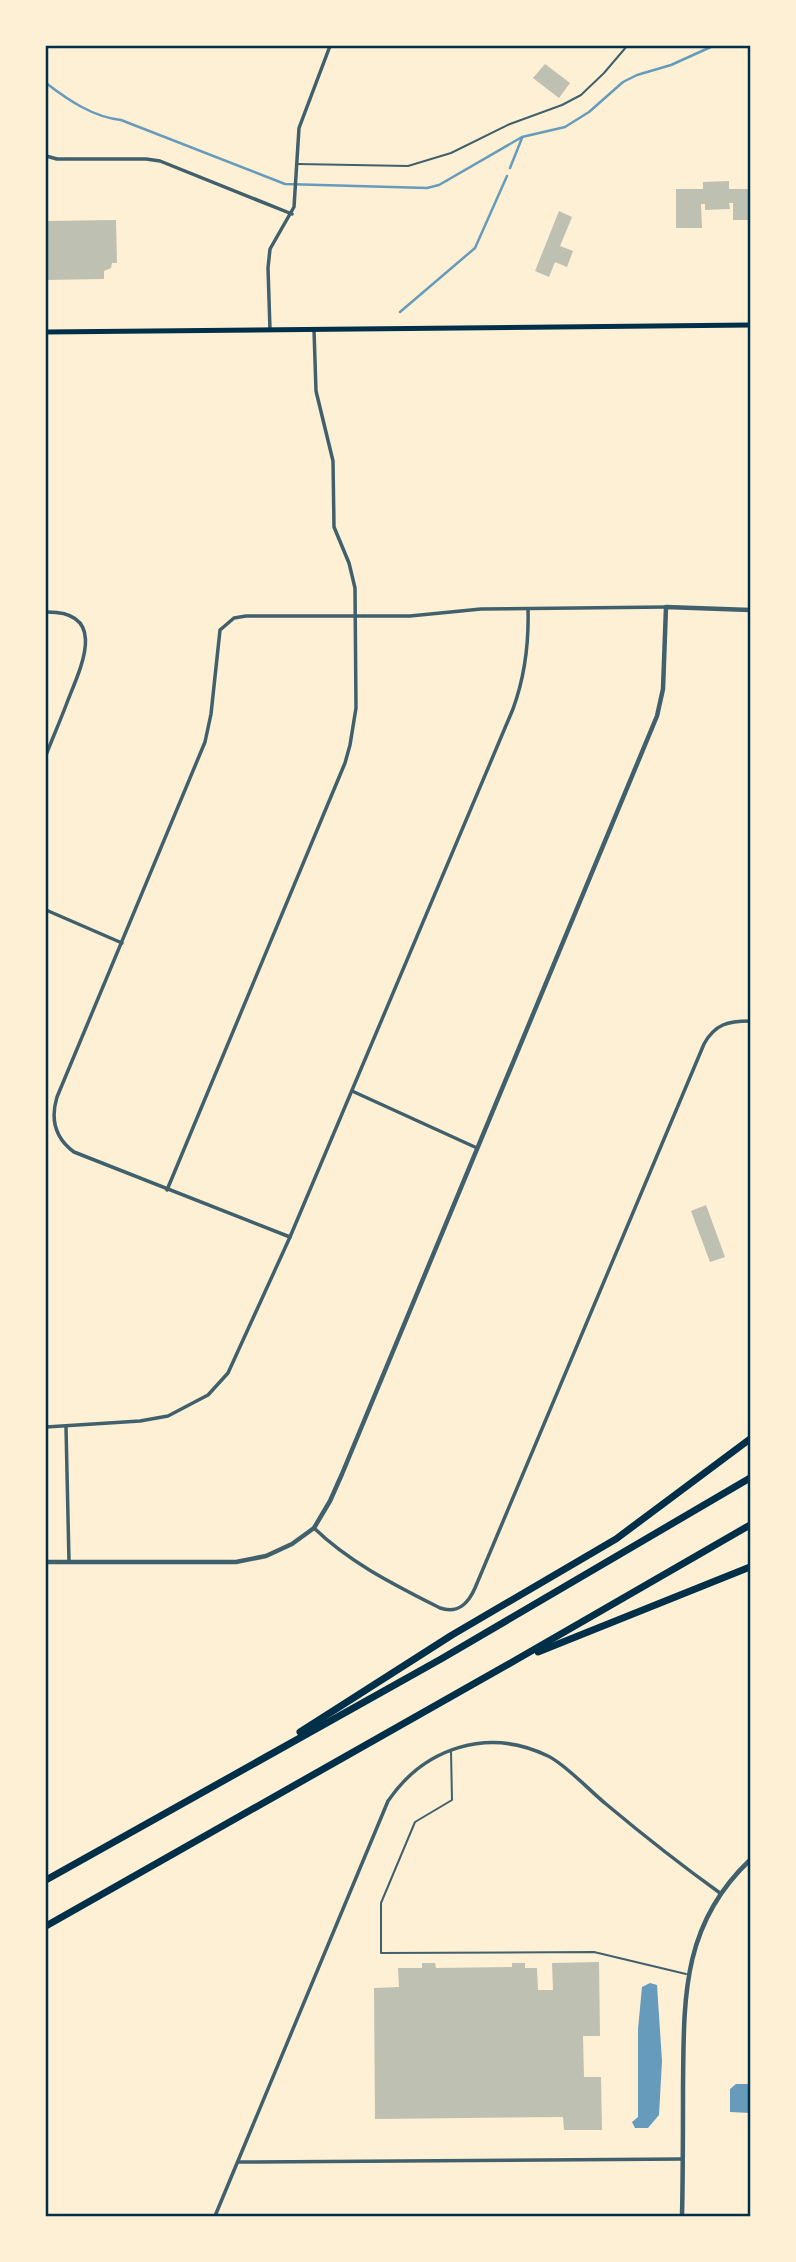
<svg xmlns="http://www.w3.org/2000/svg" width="796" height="2262" font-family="'Nunito Sans',sans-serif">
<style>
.water{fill:#669bbc}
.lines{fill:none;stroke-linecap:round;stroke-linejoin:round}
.stream{stroke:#669bbc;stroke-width:2.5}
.building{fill:#bec0b2}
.service{stroke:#3f606c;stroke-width:2}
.minor{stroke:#3f606c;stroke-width:3.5}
.tertiary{stroke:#3f606c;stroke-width:4.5}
.secondary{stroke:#003049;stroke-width:5}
.motorway{stroke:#003049;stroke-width:7}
.neatline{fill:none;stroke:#003049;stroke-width:2.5}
</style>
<rect width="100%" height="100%" fill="#fdf0d5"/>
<g class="water">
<path d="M650,1983l7,2 5,76 -3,54 -11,13h-13l-3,-6 6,-5v-88l4,-42z"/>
<path d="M736,2084h14v29l-20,-1v-23z"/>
</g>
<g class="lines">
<g class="stream">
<path d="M46,83c22,17 47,34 75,37l164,64 142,4 12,-3 83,-48 43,-10 24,-15 34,-30 14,-7 34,-10 42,-19"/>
<path d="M510,168l12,-30"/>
<path d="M400,312l75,-64 32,-72"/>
</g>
</g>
<g class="building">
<path d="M545,64l25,19 -11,15 -26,-20z"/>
<path d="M729,181v8h21v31h-17v-17h-4l1,6 -25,1v-6h-4l1,24h-26v-39h27v-7z"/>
<path d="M559,211l13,6 -12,29 13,5 -6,16 -12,-5 -6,15 -14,-6z"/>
<path d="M116,220l1,43h-5l-1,5 -7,3v8l-58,1v-59z"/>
<path d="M706,1205l19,52 -15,5 -19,-51z"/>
<path d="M599,1962l1,74h-17l1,41h17l1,53h-38l-1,-13 -188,2 -1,-131 25,-1 -1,-19h24v-5h13l1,5 76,-1v-4h13v5h12l1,22h15l-1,-27z"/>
</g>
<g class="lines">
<g class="service">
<path d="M298,164l110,2 43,-13 59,-29 52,-19 19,-10 23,-22 23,-27"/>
<path d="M451,1751l1,49 -37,22 -34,81v50l213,-1 92,22"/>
</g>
<g class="minor">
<path d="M46,156l11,3h89l14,2 132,53"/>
<path d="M270,330l-2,-62 2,-19 24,-42 5,-79 31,-82"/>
<path d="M46,612c62,-1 36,53 22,88 -7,19 -15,37 -22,55"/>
<path d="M46,910l76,33"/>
<path d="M352,1091l125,57"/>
<path d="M167,1190l178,-427 5,-18 6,-37 -1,-120 -6,-25 -15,-36 -1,-66 -17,-70 -2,-61"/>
<path d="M290,1237l-216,-85c-19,-14 -24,-32 -17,-55l148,-355 6,-28 9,-84 14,-12 12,-2h164l71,-7 185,-2"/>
<path d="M46,1427l94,-6 28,-5 40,-21 20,-22 62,-136 223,-528c12,-33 16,-65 15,-100"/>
<path d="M66,1427l3,135"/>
<path d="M314,1528c36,35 81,57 126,80 18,6 28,-4 35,-20l229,-544c11,-20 24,-23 46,-23"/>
<path d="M238,2162l445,-3"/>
<path d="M215,2216l173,-415c37,-54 100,-74 160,-45 17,8 42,35 58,48 37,31 75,61 114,89"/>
</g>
<g class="tertiary">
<path d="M46,1562h190l30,-6 26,-12 22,-16 16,-27 12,-27 315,-758 6,-27 3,-82 84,3"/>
<path d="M682,2216c1,-42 1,-85 1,-128 1,-89 -2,-163 67,-228"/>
</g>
<path class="secondary" d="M46,332l704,-7"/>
<g class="motorway">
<path d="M538,1652l212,-85"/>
<path d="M300,1732l152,-97 164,-96 134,-100"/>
<path d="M46,1880l395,-221 309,-181"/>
<path d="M46,1926l468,-265 236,-136"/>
</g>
</g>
<rect width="796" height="2262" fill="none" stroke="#fdf0d5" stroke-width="94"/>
<rect x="47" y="47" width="702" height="2168" class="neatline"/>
</svg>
